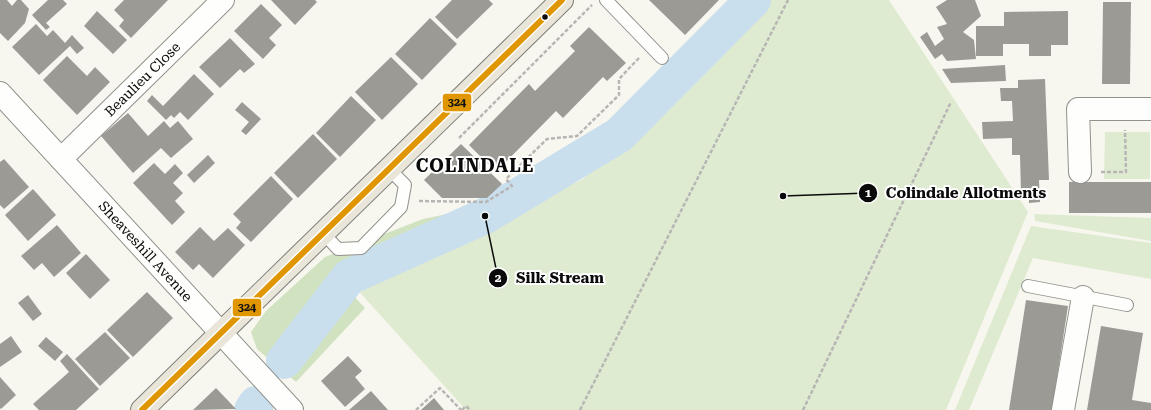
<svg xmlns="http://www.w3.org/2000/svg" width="1151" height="410" font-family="'Roboto Serif',serif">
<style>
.green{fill:#dfebd1}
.forest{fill:#d0e2c0}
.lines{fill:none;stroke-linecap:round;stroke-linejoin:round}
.river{stroke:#cadfee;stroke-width:36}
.building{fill:#9b9a95}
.lane-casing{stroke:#91918d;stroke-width:14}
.street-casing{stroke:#91918d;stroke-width:24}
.primary-casing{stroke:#7e7e7a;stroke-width:24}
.path{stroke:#b7b6b5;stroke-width:2.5;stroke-dasharray:4 2;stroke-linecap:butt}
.lane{stroke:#fefefd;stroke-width:12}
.street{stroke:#fefefd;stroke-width:22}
.primary{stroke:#e9e6d9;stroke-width:22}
.bus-1-casing{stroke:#fff;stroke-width:9}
.bus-1{stroke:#df9601;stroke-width:6}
.bus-dot{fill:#0a0a0a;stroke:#fff;stroke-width:1.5}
.labels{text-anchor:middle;stroke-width:4;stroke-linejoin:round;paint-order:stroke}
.street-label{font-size:14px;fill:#0a0a0a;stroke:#fff}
.district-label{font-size:18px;font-weight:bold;letter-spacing:1px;fill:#0a0a0a;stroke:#fff}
.leader{fill:none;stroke:#0a0a0a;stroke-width:1.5}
.callout-dot{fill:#0a0a0a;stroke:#fff;stroke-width:1.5}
.mark-label{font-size:12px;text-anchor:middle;font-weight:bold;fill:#fff}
.callout-label{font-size:15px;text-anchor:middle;font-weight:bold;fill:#0a0a0a;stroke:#fff;stroke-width:4;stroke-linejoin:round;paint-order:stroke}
.line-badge{stroke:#fff;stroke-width:1.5}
.pale-badge-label{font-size:11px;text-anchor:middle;font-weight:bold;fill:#111}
</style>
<rect width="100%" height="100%" fill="#f8f7ef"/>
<g class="green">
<path d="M768,0h121l139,212 -82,198h-480l-112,-124 229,-107 173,-172z"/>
<path d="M1105,132h45v47h-46z"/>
<path d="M1034,214l117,4v23l-116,-20z"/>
<path d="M1031,226l120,17v36l-118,-21 -64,152h-14z"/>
</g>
<path class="forest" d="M732,0h29l-7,5 -176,171 -228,107 -3,6 18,19 -69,74 -39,-33 -6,-17 15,-21 59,-54 98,-38 62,-13 56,-29 68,-47 47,-43 36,-36z"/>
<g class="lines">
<g class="river">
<path d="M284,361l65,-84 136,-61 134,-81 134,-135"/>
<path d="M252,410l4,-6"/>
</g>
</g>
<g class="building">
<path d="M0,0h7l5,6 5,-6h4l8,9 -4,14 -17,18 -8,-8z"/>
<path d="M48,0h15l4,4 -21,19 4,4 -4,3 -14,-15z"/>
<path d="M124,0h44l-37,38 -12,-12 5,-6 -10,-10z"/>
<path d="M271,0h44l2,2 -22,23z"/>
<path d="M452,0h37l4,4 -36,35 -22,-22z"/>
<path d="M649,0h70l-34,35z"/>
<path d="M947,0h28l6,16 -18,16 11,8 2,19 -29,2 -5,-7 -7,5 -15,-22 7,-5 8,14 9,-7 -7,-12 10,-3 -11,-17z"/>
<path d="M1103,2h28l-1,82h-28z"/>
<path d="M261,4l21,21 -13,13 7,7 -13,14 -29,-28z"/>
<path d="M97,11l30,29 -14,14 -29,-28z"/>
<path d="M1068,11v34h-17v11h-22v-12h-26v12h-27v-30h28v-14z"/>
<path d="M430,18l27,26 -35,36 -27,-26z"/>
<path d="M36,24l11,12 6,-6 12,13 7,-8 12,13 -7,6 -7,-8 -31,29 -27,-28z"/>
<path d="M589,27l37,36 -19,18 -4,-4 -40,41 -7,-7 -60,61 -27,-27 60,-61 6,7 40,-40 -5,-5z"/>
<path d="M230,38l25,26 -11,9 -4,-4 -20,19 -21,-21z"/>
<path d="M67,56l20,20 8,-9 15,15 -33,33 -34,-35z"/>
<path d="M391,57l27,27 -36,36 -27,-28z"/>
<path d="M1005,65l1,16 -55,2 -9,-14z"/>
<path d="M194,74l20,20 -26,26 -8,-8 -6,6 -3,-3 -5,5 -19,-19 5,-6 11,11z"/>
<path d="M1045,79l4,101h-10l1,22 -11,1v-10h-8l-1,-38h-8v-17l-29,1 -1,-17 31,-1 -1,-20h-11l-1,-13h18v-8z"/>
<path d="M351,96l25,24 -36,37 -24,-24z"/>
<path d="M242,102l19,17 -15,16 -5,-4 8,-9 -14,-12z"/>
<path d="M128,113l20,23 16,-15 6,7 8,-7 15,18 -22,19 -10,-10 -28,25 -32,-37z"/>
<path d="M313,134l24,25 -39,39 -24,-25z"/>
<path d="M461,144l41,40 -15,14h-45l-18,-18z"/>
<path d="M208,155l7,8 -21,20 -7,-8z"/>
<path d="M4,159l25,28 -25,22 -4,-4v-43z"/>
<path d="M154,163l11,11 10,-10 8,9 -10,10 10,10 -8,8 10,11 -13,13 -39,-42z"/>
<path d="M271,176l22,23 -42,43 -15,-14 5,-6 -8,-8z"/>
<rect x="1069" y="182" width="82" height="31"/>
<path d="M33,189l23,26 -28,26 -23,-26z"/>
<path d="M57,225l24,28 -27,24 -12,-14 -8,7 -13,-14z"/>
<path d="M200,227l14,14 14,-13 17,17 -32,33 -14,-14 -6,6 -18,-18z"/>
<path d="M86,254l24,26 -20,19 -24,-26z"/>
<path d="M147,292l26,26 -40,39 -26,-27z"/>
<path d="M28,295l14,19 -9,7 -15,-18z"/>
<path d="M1026,300l42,6 -16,104h-43z"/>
<path d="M1101,326l42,7 -11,67 19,3v7h-64z"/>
<path d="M105,332l25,26 -30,28 -25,-27z"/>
<path d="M11,336l11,16 -22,15v-23z"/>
<path d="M46,337l17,15 -8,9 -17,-15z"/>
<path d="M67,354l32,35 -23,21h-37l-6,-6 36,-32 -9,-11z"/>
<path d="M348,356l14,15 -7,6 10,12 -20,18 -24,-26z"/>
<path d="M0,377l16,18 -15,14 -1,-1z"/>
<path d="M216,388l20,21 -43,1z"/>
<path d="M371,391l17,19h-39z"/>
<path d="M434,398l10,12h-23z"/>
</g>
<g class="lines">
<g class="lane-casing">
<g id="lane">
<path d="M606,0l56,58"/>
<path d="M324,234l14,15 23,-1 40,-41 4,-22 -16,-16"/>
<path d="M1028,286l99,19"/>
</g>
</g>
<g class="street-casing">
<g id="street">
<path id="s1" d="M0,93l292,317"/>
<path id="s2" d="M61,159l162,-159"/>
<path d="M1080,172l-2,-63h73"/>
<path d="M1063,410l20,-113"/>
</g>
</g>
<g class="primary-casing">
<path id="primary" d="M142,410l420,-410"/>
</g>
<g class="path">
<path d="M459,138l133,-133"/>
<path d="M1101,172h25l-1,-42"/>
<path d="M419,201l67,1 26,-16 -6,-7 41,-40 30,-3 42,-41v-16l20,-21"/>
<path d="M416,410l24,-22 21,22"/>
<path d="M462,410l4,-4 4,4"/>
<path d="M580,410l208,-410"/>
<path d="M803,410l148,-308"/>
</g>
<use href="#lane" class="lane"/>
<use href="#street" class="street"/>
<use href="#primary" class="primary"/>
<g class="bus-1-casing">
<path id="bus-1" d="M142,410l420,-410"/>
</g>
<use href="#bus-1" class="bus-1"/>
</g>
<circle class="bus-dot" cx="545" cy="17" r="3.5"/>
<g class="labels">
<g class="street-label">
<text dy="5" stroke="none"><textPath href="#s2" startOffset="114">Beaulieu Close</textPath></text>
<text dy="5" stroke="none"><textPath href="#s1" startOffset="215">Sheaveshill Avenue</textPath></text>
</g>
<g class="district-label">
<text x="475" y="172">COLINDALE</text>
</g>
</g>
<path class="leader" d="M783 196L868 193M485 216L498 278"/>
<g class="callout-dot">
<circle cx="783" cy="196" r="4"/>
<circle cx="485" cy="216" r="4"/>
<circle cx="868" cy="193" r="10"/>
<circle cx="498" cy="278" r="10"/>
</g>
<g class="mark-label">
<text x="868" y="197">1</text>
<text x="498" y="282">2</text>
</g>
<g class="callout-label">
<text x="966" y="198">Colindale Allotments</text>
<text x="560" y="283">Silk Stream</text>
</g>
<g class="line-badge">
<rect x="442" y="93" width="30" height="19" rx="4" fill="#df9601"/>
<rect x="232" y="298" width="30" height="19" rx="4" fill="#df9601"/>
</g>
<g class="pale-badge-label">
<text x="457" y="106">324</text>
<text x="247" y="311">324</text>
</g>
</svg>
